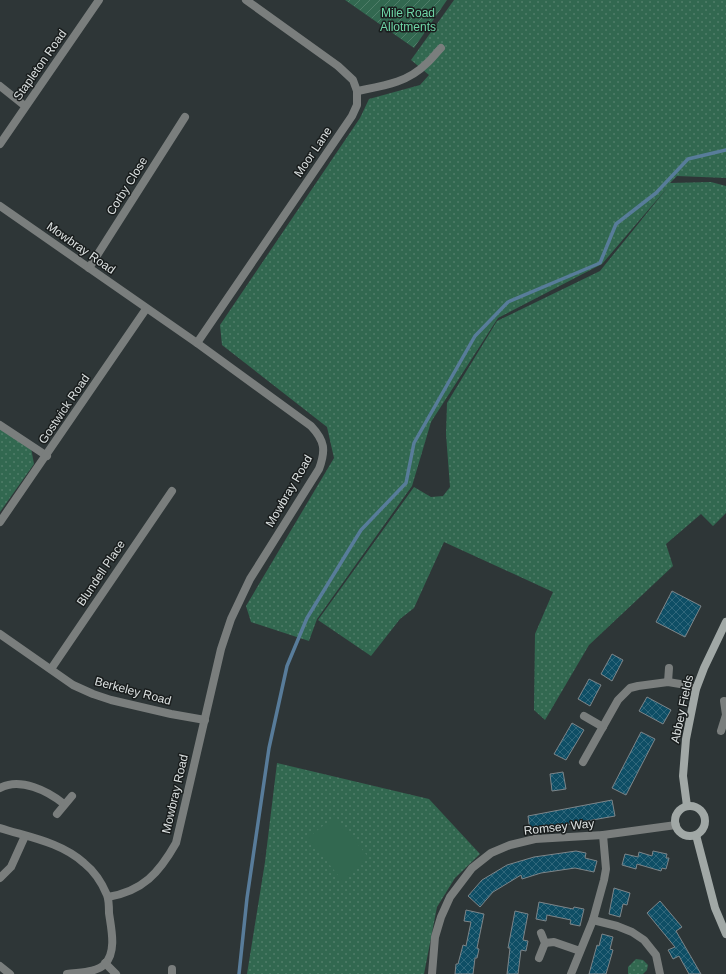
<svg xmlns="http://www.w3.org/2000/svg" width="726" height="974" font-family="Arial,sans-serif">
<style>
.grass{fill:url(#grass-dots)}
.garden{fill:url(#garden-furrows)}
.pitch{fill:#326850}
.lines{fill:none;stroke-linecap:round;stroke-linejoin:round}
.stream{stroke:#587c9a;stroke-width:3.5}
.building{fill:url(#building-cross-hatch);stroke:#7d8589}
.street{stroke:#7a7e7d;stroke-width:8}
.secondary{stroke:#a1a8a6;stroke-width:8}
.labels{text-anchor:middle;stroke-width:3;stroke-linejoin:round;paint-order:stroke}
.park-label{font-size:12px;fill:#6fd6a7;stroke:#191d1d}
.street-label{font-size:12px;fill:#dce1e1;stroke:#191d1d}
</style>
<defs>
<pattern id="grass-dots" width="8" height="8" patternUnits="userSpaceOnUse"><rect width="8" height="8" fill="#326850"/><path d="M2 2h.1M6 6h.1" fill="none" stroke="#4f7d69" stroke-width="1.8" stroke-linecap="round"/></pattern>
<pattern id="garden-furrows" width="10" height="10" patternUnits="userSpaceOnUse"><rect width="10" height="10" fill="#326850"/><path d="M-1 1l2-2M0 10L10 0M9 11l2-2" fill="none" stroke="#4f7d69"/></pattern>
<pattern id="building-cross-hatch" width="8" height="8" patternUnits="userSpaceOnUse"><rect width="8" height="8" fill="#0e4e65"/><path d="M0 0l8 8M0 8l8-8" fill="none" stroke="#30677b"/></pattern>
</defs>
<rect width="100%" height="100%" fill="#2e3637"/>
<g class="grass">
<path d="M454,0h272v178l-49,-2 -7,7 41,-1 15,4v327l-13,13 -12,-12 -35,30 7,22 -84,79 -44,75 -11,-10 1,-76 18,-42 -109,-50 -30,66 -14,11 -29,37 -53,-36 96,-133 17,10 12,-1 7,-9 -4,-53 1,-31 50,-82 103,-50 68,-84 -66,77 -104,54 -67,104 -19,64 -95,133 -8,22 -58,-19 -5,-16 88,-148 -7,-31 -105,-82 -2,-20 140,-207 9,-19 51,-14 9,-10 -18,-15z"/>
<path d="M0,428l31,20 3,16 -34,48z"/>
<path d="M277,763l152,36 51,55 -25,24 -18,29 -13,67h-177l18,-112z"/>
<path d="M636,959l7,1 5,5 -1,5 -4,4h-15v-7z"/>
</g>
<path class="garden" d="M345,0h102l-33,48z"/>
<path class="pitch" d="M335,816l34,42 -27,22 -34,-42z"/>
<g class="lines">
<path class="stream" d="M239,974l8,-76 22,-150 18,-82 20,-48 54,-88 45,-47 8,-40 61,-107 33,-34 92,-39 16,-39 40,-31 32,-34 38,-9"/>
</g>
<g class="building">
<path d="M672,591l29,15 -16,31 -29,-15z"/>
<path d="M612,654l11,6 -11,21 -11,-7z"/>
<path d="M589,679l12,6 -11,21 -12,-7z"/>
<path d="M647,697l24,13 -8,14 -24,-13z"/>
<path d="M572,723l12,7 -18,30 -12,-6z"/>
<path d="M641,732l14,7 -29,56 -14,-7z"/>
<path d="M563,772l3,17 -14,2 -2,-17z"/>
<path d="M612,800l3,16 -85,15 -2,-15z"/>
<path d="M576,851l10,2 -1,5 12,3 -3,11 -19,-4 -34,5 -19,6 -1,-4 -28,17 -13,15 -12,-11 14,-16 25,-15 27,-8z"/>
<path d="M653,851l14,3 -1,4h3l-3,11 -4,-1 -1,3 -24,-7 -1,5 -14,-4 3,-11 13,3 1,-5 13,4z"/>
<path d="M614,888l16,5 -3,12 -4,-1 -3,13 -11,-3z"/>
<path d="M660,901l22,26 -6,4 25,43h-12l-10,-18 -6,3 -5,-9 7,-3 -28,-34z"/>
<path d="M539,902l34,7 1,-2 10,2 -4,17 -10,-2 1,-4 -24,-5 -1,6 -10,-2z"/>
<path d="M466,910l18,4 -7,34 2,1 -2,9h-2l-2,16h-18l1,-10h2l5,-19 3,1 5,-24 -7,-1z"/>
<path d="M515,911l13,3 -5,26 5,1 -2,10 -5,-1 -3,24h-11l3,-26h-2z"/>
<path d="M602,934l11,3 -3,12 3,1 -7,24h-17l8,-29 2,1z"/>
</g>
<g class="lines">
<g class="street">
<path d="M0,86l25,20"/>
<path d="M357,91c25,-5 50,-8 69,-27 6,-5 10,-11 15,-16"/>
<path d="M0,144l99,-144"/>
<path d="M0,206l197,137 114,83c14,15 15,24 8,43l-69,110 -19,40 -10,30 -45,194c-17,30 -33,48 -68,54"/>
<path d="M89,268l96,-151"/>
<path d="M197,343l155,-227 5,-11v-14l-4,-11 -15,-14 -92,-66"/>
<path d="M0,425l47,31"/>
<path d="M0,522l146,-213"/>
<path d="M0,634l73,51 20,9 18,6 60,14 34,6"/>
<path d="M51,669l121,-178"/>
<path d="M668,682l1,-14"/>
<path d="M584,716l19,11"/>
<path d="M721,731l5,-16 -2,-14"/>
<path d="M583,762l35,-62 12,-12 8,-2 30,-4 12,2 16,5"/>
<path d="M0,788c20,-11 48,3 64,16"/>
<path d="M57,814l15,-18"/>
<path d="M0,828c28,9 61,14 84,35 10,8 18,20 23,32 2,5 2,12 2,18 2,15 8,38 -4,51 -9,9 -26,8 -38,10"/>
<path d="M0,878l11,-11 14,-31"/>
<path d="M593,920l24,6 15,6 12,8 12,15 4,19"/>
<path d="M545,943l9,-1 26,9"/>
<path d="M539,958l6,-15 -4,-10"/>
<path d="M105,963l11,11"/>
<path d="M0,966l10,8"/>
<path d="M172,969v5"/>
<path d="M432,974l3,-37 6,-20 9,-20 22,-29 19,-15 19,-8 25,-6 68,-4 73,-10"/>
<path d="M571,974l22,-54 11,-40 2,-11 -3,-34"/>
</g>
<g class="secondary">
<path d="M687,806l-4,-30 3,-37 10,-50 8,-21 22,-46"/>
<circle cx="690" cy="821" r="15"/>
<path d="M696,835l19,73 11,26"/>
</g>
</g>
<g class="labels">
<g class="park-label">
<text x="408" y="17">Mile Road<tspan x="408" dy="14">Allotments</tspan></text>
</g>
<g class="street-label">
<text transform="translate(40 65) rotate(-55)" y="4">Stapleton Road</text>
<text transform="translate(313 152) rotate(-56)" y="4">Moor Lane</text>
<text transform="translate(127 186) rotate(-58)" y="4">Corby Close</text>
<text transform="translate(81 248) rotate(35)" y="4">Mowbray Road</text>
<text transform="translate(64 409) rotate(-56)" y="4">Gostwick Road</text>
<text transform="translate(289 491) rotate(-60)" y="4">Mowbray Road</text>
<text transform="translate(101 573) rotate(-56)" y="4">Blundell Place</text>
<text transform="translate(133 691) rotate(15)" y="4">Berkeley Road</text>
<text transform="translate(682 709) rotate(-78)" y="4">Abbey Fields</text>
<text transform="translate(175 794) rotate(-77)" y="4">Mowbray Road</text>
<text transform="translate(559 827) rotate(-6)" y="4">Romsey Way</text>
</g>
</g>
</svg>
